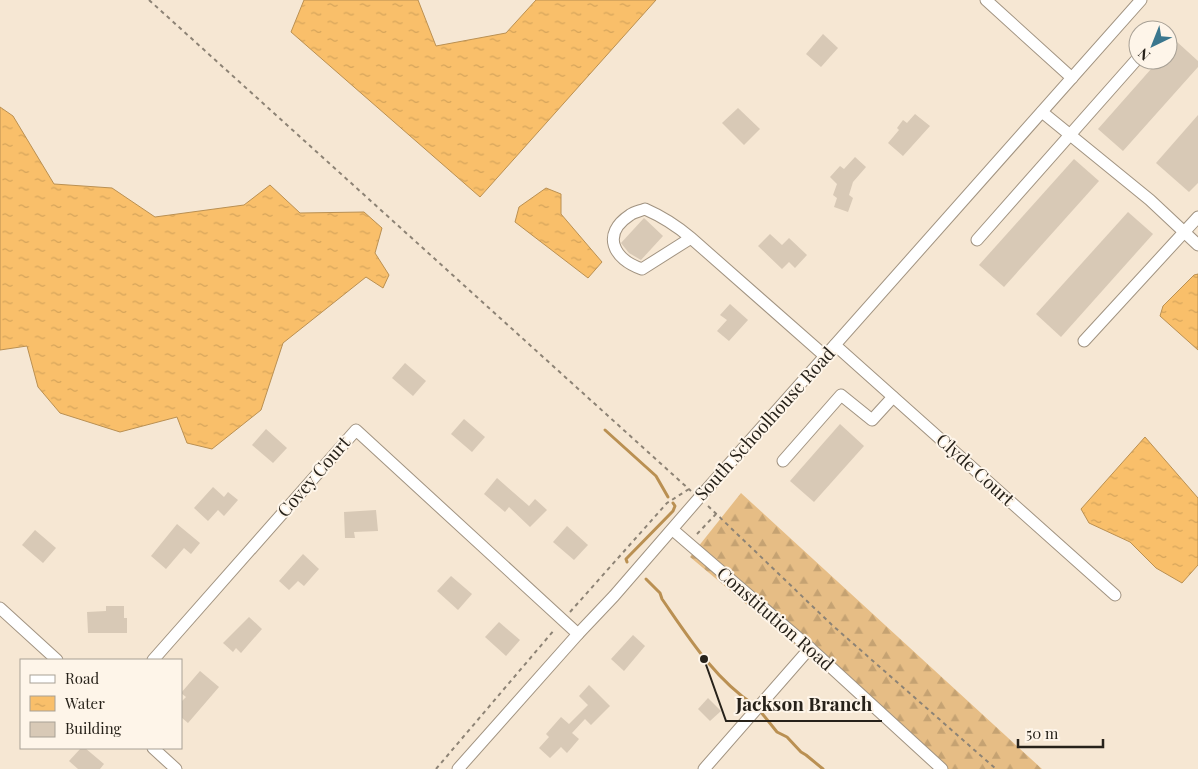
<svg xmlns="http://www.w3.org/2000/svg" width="1198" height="769" font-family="'Playfair Display',serif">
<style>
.forest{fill:url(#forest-firs)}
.water{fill:url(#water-ripples);stroke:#ba9052}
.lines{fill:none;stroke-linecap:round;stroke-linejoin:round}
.stream{stroke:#ba9052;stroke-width:3}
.building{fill:#d8c9b6}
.minor-casing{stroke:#a19381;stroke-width:13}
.path{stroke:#8d8375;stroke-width:2;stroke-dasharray:4 4;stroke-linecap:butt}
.minor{stroke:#fff;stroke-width:11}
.labels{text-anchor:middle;stroke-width:4;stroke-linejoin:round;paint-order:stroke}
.street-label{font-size:18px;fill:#27221a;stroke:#fef5e9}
.leader{fill:none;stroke:#27221a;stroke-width:2}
.callout-dot{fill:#27221a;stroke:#fef5e9;stroke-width:2}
.callout-label{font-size:19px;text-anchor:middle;font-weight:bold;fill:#27221a;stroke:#fef5e9;stroke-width:4;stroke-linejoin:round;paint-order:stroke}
</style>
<defs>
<pattern id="forest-firs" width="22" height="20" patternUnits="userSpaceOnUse" patternTransform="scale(1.25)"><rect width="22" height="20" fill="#e6bd85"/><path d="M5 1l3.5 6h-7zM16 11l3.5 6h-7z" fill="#c5a272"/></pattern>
<pattern id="water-ripples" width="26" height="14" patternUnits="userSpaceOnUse" patternTransform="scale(1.25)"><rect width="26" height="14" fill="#f9bf6a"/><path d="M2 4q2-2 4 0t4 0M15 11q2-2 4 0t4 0" fill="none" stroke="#d5a45b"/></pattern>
</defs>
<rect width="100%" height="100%" fill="#f6e7d3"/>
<path class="forest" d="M741,493l301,276h-106l-81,-74 -165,-138z"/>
<g class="water">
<path d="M304,0h114l18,46 70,-13 30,-33h120l-176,197 -189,-165z"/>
<path d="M0,107l13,9 41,68 58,4 43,29 89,-12 26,-20 30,28 64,-1 18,16 -7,25 14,22 -6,13 -17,-11 -83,66 -22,67 -49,39 -25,-6 -10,-26 -57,15 -60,-19 -22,-26 -11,-41 -27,4z"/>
<path d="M546,188l15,6v20l41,48 -14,16 -73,-56 4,-15z"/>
<path d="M1198,274v76l-38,-34 3,-10 31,-31z"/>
<path d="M1145,437l53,61v67l-16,18 -26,-15 -26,-26 -41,-19 -8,-14z"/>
</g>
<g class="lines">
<g class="stream">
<path d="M605,430l51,46 12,21"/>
<path d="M627,562l-1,-3 47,-48 2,-5 -2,-3"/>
<path d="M646,579l14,14 2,6c27,39 52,79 92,106"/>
<path d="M760,711l17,21 10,5 14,15 5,3 17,14"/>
</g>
</g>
<g class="building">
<path d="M823,34l15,14 -17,19 -15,-13z"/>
<path d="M1176,41l22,20v6l-75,84 -25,-22 61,-69h9v-10z"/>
<path d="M738,108l22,21 -16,16 -22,-22z"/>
<path d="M915,114l15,12 -27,30 -15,-13 11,-13 -2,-2 6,-8 4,3z"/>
<path d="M1198,115v68l-9,9 -33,-29z"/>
<path d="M855,157l11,10 -13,15 -4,13 4,3 -5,14 -14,-5 3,-9 -4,-3 4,-11 -7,-7 10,-11 4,3z"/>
<path d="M1074,159l25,22 -95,106 -25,-22z"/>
<path d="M1128,212l25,22 -92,103 -25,-23z"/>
<path d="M644,218l19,18 -22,24 -12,-7 -8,-10z"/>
<path d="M770,234l12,11 7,-7 18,17 -12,13 -6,-6 -7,7 -24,-23z"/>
<path d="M730,304l18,16 -19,21 -12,-10 10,-11 -7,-5z"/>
<path d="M405,363l21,18 -13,15 -21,-18z"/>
<path d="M464,419l21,18 -13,15 -21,-18z"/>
<path d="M840,424l24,22 -50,56 -24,-21z"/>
<path d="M266,429l21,19 -14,15 -21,-18z"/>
<path d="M497,478l32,28 6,-7 12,11 -17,17 -21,-20 -4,5 -21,-18z"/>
<path d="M213,487l11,10 4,-5 10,8 -14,16 -6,-6 -10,11 -14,-13z"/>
<path d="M376,510l2,21 -24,1 1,6h-10l-1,-26z"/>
<path d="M177,524l23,19 -9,11 -7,-6 -18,21 -15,-13z"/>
<path d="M567,526l21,19 -14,15 -21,-18z"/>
<path d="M35,530l21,18 -13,15 -21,-18z"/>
<path d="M303,554l16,15 -15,17 -6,-5 -9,9 -10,-9z"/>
<path d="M451,576l21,18 -14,16 -21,-19z"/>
<path d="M106,606h18v12h3v15h-39l-1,-21 19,-1z"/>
<path d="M249,617l13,12 -21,24 -5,-5 -3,4 -10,-9z"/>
<path d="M499,622l21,18 -14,16 -21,-19z"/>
<path d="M633,635l12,11 -21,25 -13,-12z"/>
<path d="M200,671l19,16 -31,36 -7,-6v-15l5,-5 -5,-4z"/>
<path d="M589,685l21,21 -19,19 -6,-6 -13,14 7,6 -12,14 -6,-6 -11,11 -11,-10 10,-11 -3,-3 15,-17 8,7 19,-19 -9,-9z"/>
<path d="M708,698l13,13 -11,10 -12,-12z"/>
<path d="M81,748h4l19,16 -4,5h-22l-9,-8z"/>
</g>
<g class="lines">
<g class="minor-casing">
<g id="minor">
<path d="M986,0l86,78"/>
<path d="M1042,112l108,88 48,45"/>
<path d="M691,238l-49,31c-29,-10 -41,-35 -12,-54 4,-3 10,-4 15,-6 16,7 32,17 46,29l134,118"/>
<path d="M977,240l161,-182"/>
<path d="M1084,341l114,-124"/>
<path d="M835,345l280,250"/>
<path d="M783,461l58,-66 31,25 21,-23"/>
<path d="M673,530l137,118 132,121"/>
<path d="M0,608l57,52"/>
<path d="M153,660l203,-230 222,204"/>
<path d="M153,748l23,21"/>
<path d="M458,769l120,-135 36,-38 85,-98 442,-498"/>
<path d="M704,769l106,-121"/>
</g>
</g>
<g class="path">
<path d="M149,0l542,491"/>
<path d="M708,506l124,119 164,144"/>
<path d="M697,534l19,-20"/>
<path d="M570,612l97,-109 22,-14"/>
<path d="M436,769l119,-140"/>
</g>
<use href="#minor" class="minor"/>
</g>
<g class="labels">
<g class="street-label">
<text transform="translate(765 424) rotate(-48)" y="6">South Schoolhouse Road</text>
<text transform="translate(975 470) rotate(42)" y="6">Clyde Court</text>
<text transform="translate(314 477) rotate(-49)" y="6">Covey Court</text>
<text transform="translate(775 619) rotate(41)" y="6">Constitution Road</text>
</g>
</g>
<path class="leader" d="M704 659L726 721H882"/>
<circle class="callout-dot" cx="704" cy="659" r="5"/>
<g class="callout-label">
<text x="804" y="711">Jackson Branch</text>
</g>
<rect x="20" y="659" width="162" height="90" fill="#fef5e9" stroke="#a8a196"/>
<rect x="30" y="675" width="25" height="8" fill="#ffffff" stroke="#a8a196"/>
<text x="65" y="684" font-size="15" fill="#27221a">Road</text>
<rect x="30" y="696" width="25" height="15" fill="url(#water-ripples)" stroke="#a8a196"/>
<text x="65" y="709" font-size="15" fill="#27221a">Water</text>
<rect x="30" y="722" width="25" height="15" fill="#d8c9b6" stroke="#a8a196"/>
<text x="65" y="734" font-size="15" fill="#27221a">Building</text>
<g transform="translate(1153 45) rotate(223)"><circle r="24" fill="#fef5e9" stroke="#a8a196"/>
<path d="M0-4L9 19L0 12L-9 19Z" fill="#3b778e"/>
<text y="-8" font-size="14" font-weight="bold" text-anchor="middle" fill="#27221a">N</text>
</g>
<path d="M1018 739v8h85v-8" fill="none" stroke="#27221a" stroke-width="2.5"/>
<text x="1026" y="739" font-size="15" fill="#27221a" stroke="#fef5e9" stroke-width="4" paint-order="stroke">50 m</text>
</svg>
